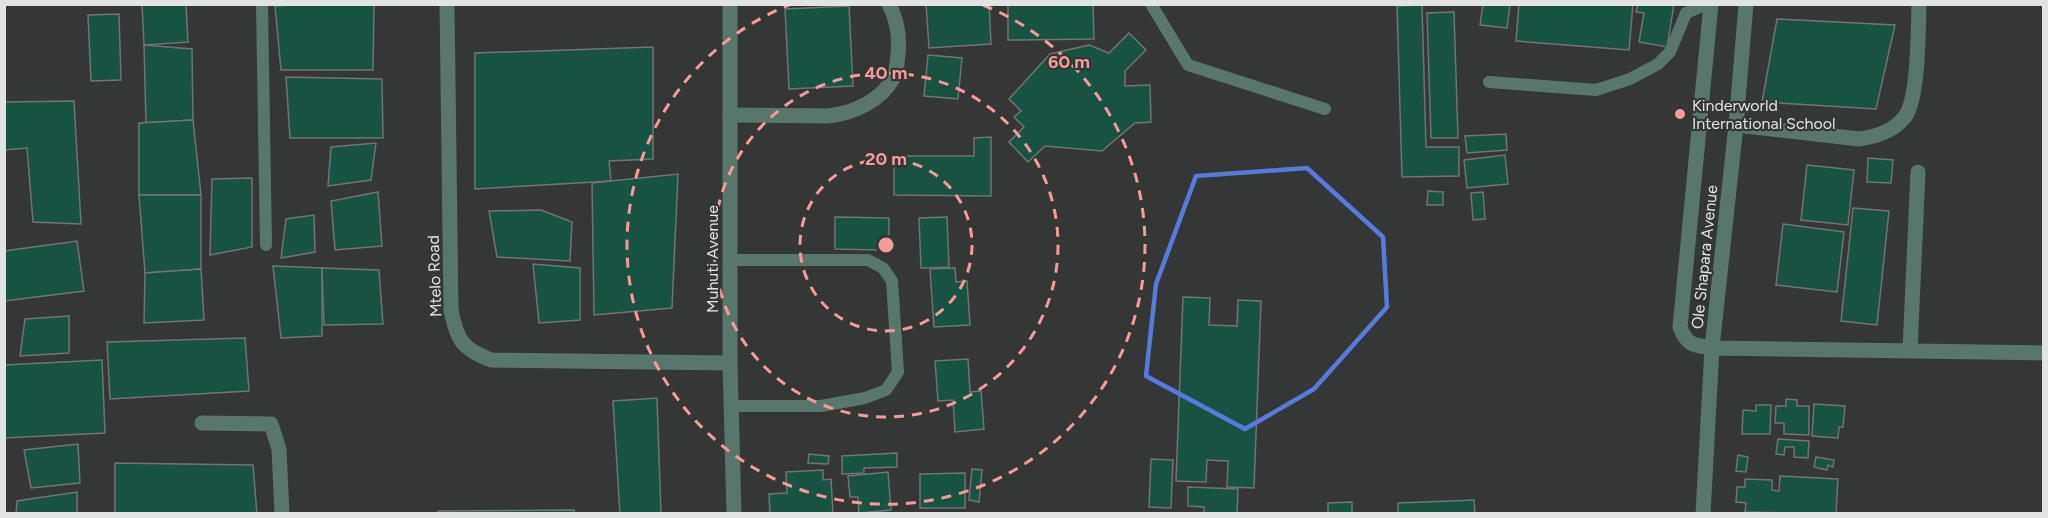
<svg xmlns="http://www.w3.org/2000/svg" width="2048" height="518" font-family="Figtree,sans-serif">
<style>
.building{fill:#185243;stroke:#707372;stroke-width:1.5}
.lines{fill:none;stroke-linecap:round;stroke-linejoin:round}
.lane{stroke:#59766c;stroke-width:12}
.street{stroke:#59766c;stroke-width:15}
.marked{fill:none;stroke:#587bdb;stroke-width:4.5;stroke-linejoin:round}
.ring{fill:none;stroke:#f59b98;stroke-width:3;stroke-dasharray:10 8}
.poi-dot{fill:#f59b98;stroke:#343736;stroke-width:2}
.labels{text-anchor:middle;stroke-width:4.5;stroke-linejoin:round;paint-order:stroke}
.poi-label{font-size:16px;fill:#e2e4e3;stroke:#343736;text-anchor:start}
.street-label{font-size:16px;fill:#e2e4e3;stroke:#343736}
.centre{fill:#f59b98;stroke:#343736;stroke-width:3}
.ring-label{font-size:18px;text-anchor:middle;font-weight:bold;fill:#f59b98;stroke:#343736;stroke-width:4.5;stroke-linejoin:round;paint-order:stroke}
</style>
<rect width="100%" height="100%" fill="#343736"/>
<g class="building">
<path d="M142,4h44l2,38 -44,3z"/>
<path d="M310,4h64l-1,66h-92l-6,-64z"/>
<path d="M926,4h63l2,40 -62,4z"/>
<path d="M1008,4h85l1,35 -86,1z"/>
<path d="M1483,4h27l-3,24 -27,-3z"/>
<path d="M1519,4h114l-4,46 -113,-9z"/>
<path d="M1638,4h36l-7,43 -28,-5 5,-29 -8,-1z"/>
<path d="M1422,5l4,142h33v29l-57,1 -5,-171z"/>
<path d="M849,6l4,80 -64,3 -4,-80z"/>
<path d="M1454,12l4,126h-27l-4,-125z"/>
<path d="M119,14l2,66 -30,1 -3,-66z"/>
<path d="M1777,19l118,6 -19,84 -114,-7z"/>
<path d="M1129,33l17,17 -21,21v15l25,-1 1,37 -16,1 -33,28 -57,-5 -17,16 -19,-20 15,-15 -10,-10 7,-6 -12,-12 41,-45 39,-9 20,8z"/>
<path d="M144,45l48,4 1,71 -47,3z"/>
<path d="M653,47v112l-44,2 2,20 -136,8v-136z"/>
<path d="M928,55l34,3 -4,41 -34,-3z"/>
<path d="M286,77l96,2 1,59h-93z"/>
<path d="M74,101l7,123 -48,-2 -6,-74 -23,2v-48z"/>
<path d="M193,120l8,75h-62v-72z"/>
<path d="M1506,134l1,16 -40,3 -2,-17z"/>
<path d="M991,137v59l-97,-1v-39h80v-18z"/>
<path d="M376,143l-5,37 -43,6 3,-39z"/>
<path d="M1505,155l3,29 -41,4 -3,-28z"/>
<path d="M1868,158l25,2 -2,23 -24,-1z"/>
<path d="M1807,165l47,5 -6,55 -47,-5z"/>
<path d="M678,174l-6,134 -78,7 -2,-132z"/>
<path d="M252,178v69l-42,8 2,-76z"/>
<path d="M1428,191l15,1v13h-16z"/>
<path d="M378,192l4,54 -47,4 -4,-49z"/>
<path d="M1483,192l2,27 -12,1 -2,-27z"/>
<path d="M139,195h62v74l-56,4z"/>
<path d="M1853,208l36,3 -12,114 -36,-4z"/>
<path d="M541,210l31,12 -2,39 -73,-4 -8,-46z"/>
<path d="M314,215l1,37 -34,6 5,-39z"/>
<path d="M835,217l54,1v17l-6,2 -1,13 -47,-1z"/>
<path d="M947,217l2,50 -28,1 -2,-50z"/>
<path d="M1783,224l61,8 -7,60 -61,-7z"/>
<path d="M77,241l7,50 -80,10v-50z"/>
<path d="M533,264l47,4v52l-41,3z"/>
<path d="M273,266l49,2v68l-41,2z"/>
<path d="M322,268l57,2 4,54 -59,1z"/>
<path d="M955,268l1,14 11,-1 3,44 -36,2 -4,-58z"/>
<path d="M201,269l3,51 -60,3 1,-50z"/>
<path d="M1183,297l27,1 -1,27 28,1 1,-26 23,1 -7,187 -27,-1 1,-26 -21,-1 -1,22 -30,-1z"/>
<path d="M69,316v37l-49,3 5,-37z"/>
<path d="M245,338l4,53 -139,8 -3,-57z"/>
<path d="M968,359l2,33 11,-1 3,38 -29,3 -2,-32 -15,1 -3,-40z"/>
<path d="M102,360l3,73 -101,5v-73z"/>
<path d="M657,398l4,116h-41l-7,-113z"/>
<path d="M1786,399l11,1v6h12v29l-25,-1v-11h-9l1,-17h10z"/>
<path d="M1814,404l31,2 -2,21h-4l-1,11 -26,-2z"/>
<path d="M1756,405h15l-1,29h-28l1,-24 13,1z"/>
<path d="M1778,439l31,2 -1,17 -14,-1v-10h-9l-1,8 -8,-1z"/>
<path d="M78,444l2,39 -49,5 -7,-38z"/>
<path d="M897,453v14l-33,1v5l-22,1v-18z"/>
<path d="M809,454l20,2 -1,8 -20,-1z"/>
<path d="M1738,455l10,2 -2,15 -10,-1z"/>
<path d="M1816,457l18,3 -1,7 -5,-2 -1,5 -13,-3z"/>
<path d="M1151,459l22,1 -2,48 -22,-1z"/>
<path d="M115,463l138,2 4,49h-142z"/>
<path d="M972,469l10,1 -3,32 -10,-2z"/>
<path d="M823,470v10l8,-1 2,35h-63l-1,-20 18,-1 -1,-21z"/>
<path d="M888,472l3,38 -32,3 -1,-16h-8l-2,-21z"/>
<path d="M965,473v35h-45v-34z"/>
<path d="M1780,476l58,3 -2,35 -91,-2 1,-9 -10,-1 1,-15h8v-8l27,1v10l7,1z"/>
<path d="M1188,487l50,2 -1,25h-33v-7l-16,-1z"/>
<path d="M77,492v22h-61l1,-13z"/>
<path d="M1474,500l1,14h-77v-11z"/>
<path d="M1352,502v12h-24v-11z"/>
<path d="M574,510v4h-136v-3z"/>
</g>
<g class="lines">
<g class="lane">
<path d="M262,4l4,241"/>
<path d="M1151,4l37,61 137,44"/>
<path d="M1489,82l107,8 34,-11 28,-15 12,-12 16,-39 21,-9"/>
<path d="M729,260h139l15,8 9,13 6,91 -12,18 -21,8 -44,8h-90"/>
</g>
<g class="street">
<path d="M447,4l4,306c6,30 11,39 40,50l239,3"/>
<path d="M730,4v359l4,151"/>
<path d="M1711,4l-31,323c7,19 14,18 32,21l332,5"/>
<path d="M730,115l98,1c26,-3 53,-15 66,-39 3,-6 3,-16 4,-23 2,-17 -1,-34 -9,-50"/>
<path d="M1736,125l123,14c16,-2 34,-8 45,-21 15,-17 14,-89 15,-114"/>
<path d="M1910,350l8,-178"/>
<path d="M202,423l69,1 8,25 3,65"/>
<path d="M1703,514l9,-166 24,-223 10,-121"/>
</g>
</g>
<path class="marked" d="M1307,168l76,69 4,70 -73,82 -69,40 -99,-53 10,-92 40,-108z"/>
<g class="ring">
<circle cx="886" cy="245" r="86"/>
<circle cx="886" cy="245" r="172"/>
<path d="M983 5A259 259 0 1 1 789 5"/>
</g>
<circle class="poi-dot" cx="1680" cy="114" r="6"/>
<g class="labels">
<g class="poi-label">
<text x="1692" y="111">Kinderworld<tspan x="1692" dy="18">International School</tspan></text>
</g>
<g class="street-label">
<text transform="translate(1704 257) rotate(-84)" y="6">Ole Shapara Avenue</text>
<text transform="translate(712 259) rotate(-90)" y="6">Muhuti Avenue</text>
<text transform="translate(434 276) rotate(-92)" y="6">Mtelo Road</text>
</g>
</g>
<circle cx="886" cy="245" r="9" class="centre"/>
<g class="ring-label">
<text x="1069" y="68">60 m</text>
<text x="886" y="79">40 m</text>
<text x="886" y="165">20 m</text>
</g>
<rect width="2048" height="518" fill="none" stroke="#e2e4e3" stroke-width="12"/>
</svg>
